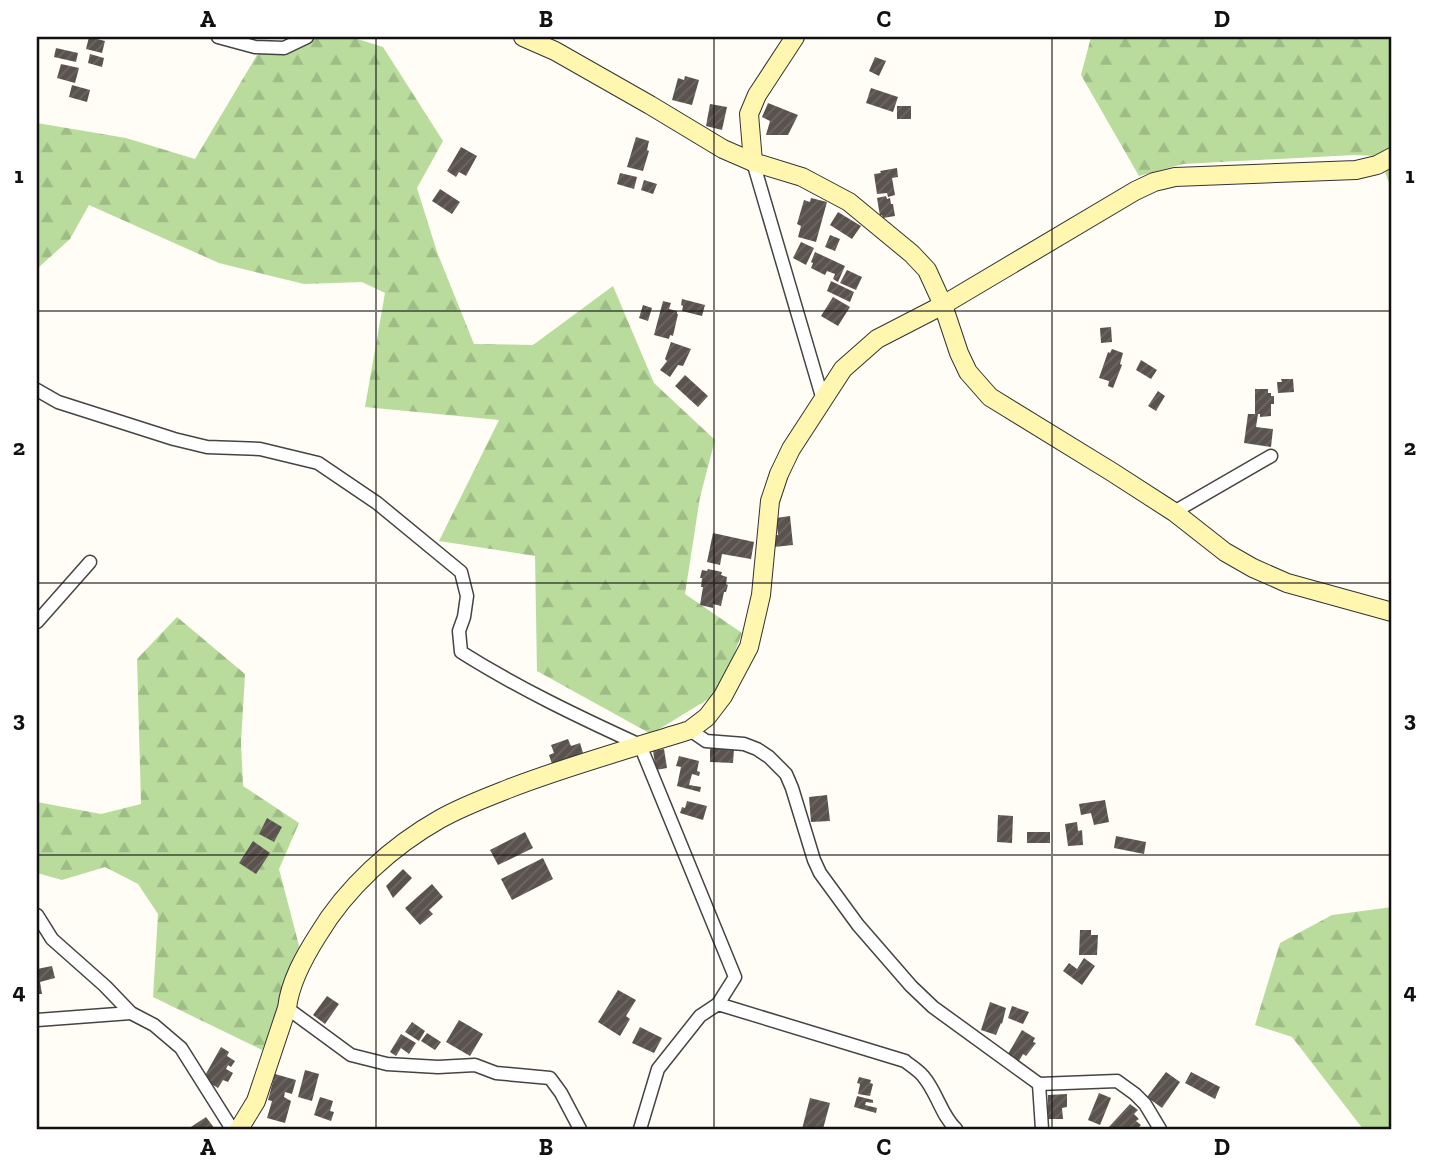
<svg xmlns="http://www.w3.org/2000/svg" width="1429" height="1166" font-family="'Zilla Slab',serif">
<style>
.forest{fill:url(#forest-firs)}
.building{fill:url(#building-hatch)}
.lines{fill:none;stroke-linecap:round;stroke-linejoin:round}
.street-casing{stroke:#444;stroke-width:15}
.secondary-casing{stroke:#333;stroke-width:20}
.street{stroke:#fff;stroke-width:12}
.secondary{stroke:#fff6b0;stroke-width:18}
.grid{fill:none;stroke:#111;stroke-width:2;stroke-opacity:0.55}
.neatline{fill:none;stroke:#111;stroke-width:2.5}
.grid-label{font-size:23px;text-anchor:middle;font-weight:bold;fill:#111}
</style>
<defs>
<pattern id="forest-firs" width="22" height="20" patternUnits="userSpaceOnUse" patternTransform="scale(1.75)"><rect width="22" height="20" fill="#b9dc9c"/><path d="M5 1l3.5 6h-7zM16 11l3.5 6h-7z" fill="#9ebc85"/></pattern>
<pattern id="building-hatch" width="6" height="6" patternUnits="userSpaceOnUse" patternTransform="scale(1.75)"><rect width="6" height="6" fill="#5a524d"/><path d="M-1 1l2-2M0 6l6-6M5 7l2-2" fill="none" stroke="#6d6662"/></pattern>
</defs>
<rect width="100%" height="100%" fill="#fffdf5"/>
<g class="forest">
<path d="M309,37h42l32,10 60,94 -26,47 20,64 37,92 59,1 80,-59 41,97 61,57 -15,57 -15,97 57,39 -22,59 -69,42 -114,-63 -2,-115 -96,-15 60,-121 -134,-13 20,-114 -23,-11 -58,2 -85,-21 -130,-58 -19,34 -31,28 -2,-4v-140l89,15 69,21 62,-104z"/>
<path d="M1091,37h301v154l-13,-35 -25,-1 -171,9 -44,12 -58,-101z"/>
<path d="M177,617l68,57 -4,68 2,44 56,37 -20,46 24,92 -41,89 -109,-53 5,-83 -20,-30 -33,-17 -43,13 -25,-7v-71l64,12 40,-10 -4,-145z"/>
<path d="M1392,907v222h-29l-71,-92 -37,-12 25,-82 52,-28z"/>
</g>
<g class="building">
<path d="M89,37l16,4 -3,12 -16,-4z"/>
<path d="M56,48l22,5 -2,9 -22,-5z"/>
<path d="M90,54l14,4 -2,9 -14,-4z"/>
<path d="M875,57l11,4 -7,15 -10,-5z"/>
<path d="M61,64l18,4 -4,15 -18,-5z"/>
<path d="M685,76l14,4 -7,25 -20,-5 6,-22 6,2z"/>
<path d="M72,85l18,5 -3,12 -18,-5z"/>
<path d="M871,88l27,9 -5,15 -27,-9z"/>
<path d="M768,103l30,12 -10,20h-22l4,-14 -8,-4z"/>
<path d="M710,104l17,3 -5,23 -16,-4z"/>
<rect x="897" y="106" width="14" height="13"/>
<path d="M636,137l13,4 -2,9 2,1 -6,20 -16,-4z"/>
<path d="M461,147l16,9 -11,20 -7,-4 -3,5 -9,-6z"/>
<path d="M897,168l1,9 -6,1 3,17 -7,2 -1,-4 -10,1 -3,-20 7,-1 -1,-2z"/>
<path d="M620,173l17,4 -3,12 -17,-5z"/>
<path d="M644,180l13,4 -4,10 -12,-4z"/>
<path d="M440,189l20,13 -8,12 -20,-13z"/>
<path d="M886,196l1,3 3,-1 1,6h2l2,12 -12,2 -1,-3 -2,1 -3,-18z"/>
<path d="M811,198l16,4 -11,40 -18,-5 3,-11 -4,-2 7,-24 6,2z"/>
<path d="M838,212l23,14 -9,13 -22,-14z"/>
<path d="M830,235l10,4 -5,12 -10,-4z"/>
<path d="M801,242l13,6 -8,17 -13,-7z"/>
<path d="M815,252l30,14 -7,16 -5,-3 2,-5 -8,-3 -2,4 -14,-7 2,-5 -2,-1z"/>
<path d="M847,270l15,7 -6,13 -16,-7z"/>
<path d="M831,281l23,11 -4,10 -23,-11z"/>
<path d="M833,297l17,10 -12,19 -17,-10z"/>
<path d="M682,299l23,6 -3,11 -20,-5 1,-5 -2,-1z"/>
<path d="M663,301l8,2 -2,6 8,2v3h1l-5,22 -3,-1 -1,4 -15,-4z"/>
<path d="M643,305l9,3 -4,13 -9,-3z"/>
<path d="M1111,327l1,15 -11,1 -1,-15z"/>
<path d="M671,342l20,7 -8,17 -5,-1 -8,12 -10,-7 7,-9 -2,-2z"/>
<path d="M1112,349l11,4 -3,11 2,1 -9,23 -5,-2 1,-5 -10,-3 9,-26 2,1z"/>
<path d="M1141,360l16,10 -6,9 -15,-9z"/>
<path d="M685,375l23,21 -10,11 -23,-21z"/>
<path d="M1281,379h12l1,13 -16,1 -1,-11h5z"/>
<path d="M1255,389h13v4h3v3h3v8h-3v12l-11,1v-3h-2l-2,13 17,2 -2,18 -27,-4 4,-29h7z"/>
<path d="M1158,391l7,5 -9,15 -8,-5z"/>
<path d="M790,516l3,29 -19,2 -1,-12h5l-2,-17z"/>
<path d="M713,533l41,9 -3,17 -29,-5 -2,11 -13,-3z"/>
<path d="M708,569l14,3 -1,3 6,2 -1,7 2,1 -2,7h-2l-3,14 -8,-2v4l-13,-3 3,-18h-2l1,-9h-2l2,-8 5,1z"/>
<path d="M568,739l3,7 9,-3 3,10 -31,11 -3,-9 5,-2 -3,-8z"/>
<path d="M664,749l3,19 -11,2 -3,-19z"/>
<path d="M710,749h24l-1,14 -23,-1z"/>
<path d="M679,756l20,5 -2,10 3,1 -1,4 -7,-2 -3,11 12,2 -1,5 -23,-6 4,-19 -5,-1z"/>
<path d="M827,795l3,26 -19,1 -2,-25z"/>
<path d="M1105,800l4,22 -15,3 -3,-12 -10,2 -2,-11z"/>
<path d="M687,801l20,5 -4,14 -23,-7 2,-6 3,1z"/>
<path d="M998,815l15,1 -1,27 -15,-1z"/>
<path d="M267,818l15,9 -8,15 -15,-8z"/>
<path d="M1077,822l1,9 4,-1 1,15 -15,1 -3,-22z"/>
<path d="M525,832l8,16 -35,17 -8,-15z"/>
<rect x="1027" y="832" width="23" height="11"/>
<path d="M1116,836l30,6 -2,12 -30,-6z"/>
<path d="M253,841l17,12 -14,21 -17,-11z"/>
<path d="M543,858l10,21 -41,21 -11,-21z"/>
<path d="M403,869l9,9 -19,20 -7,-12z"/>
<path d="M432,884l11,13 -14,13 4,4 -13,11 -15,-17z"/>
<path d="M1080,930h11v5h7l-1,20h-18z"/>
<path d="M1084,958l11,8 -13,19 -19,-14 6,-8 8,6z"/>
<path d="M52,966l3,12 -15,4 2,12h-5v-25z"/>
<path d="M618,990l18,10 -10,16 4,3 -10,17 -22,-14z"/>
<path d="M327,996l12,8 -14,20 -12,-9z"/>
<path d="M990,1002l16,6 -4,16 -1,-1 -5,12 -15,-5z"/>
<path d="M1012,1006l17,6 -6,12 -15,-6z"/>
<path d="M459,1020l24,14 -13,22 -24,-14z"/>
<path d="M412,1022l13,9 -6,10 -14,-9z"/>
<path d="M640,1027l22,11 -8,15 -22,-10z"/>
<path d="M1022,1030l13,8 -2,4 3,1 -10,13 -3,-2 -4,7 -11,-7z"/>
<path d="M427,1033l14,9 -6,8 -14,-9z"/>
<path d="M401,1034l15,9 -7,11 -8,-6 -5,8 -6,-4z"/>
<path d="M221,1047l8,5 -2,4 8,5 -4,6 -3,-2 -2,4 7,4 -5,9 -5,-2 -5,8 -15,-9z"/>
<path d="M305,1070l14,4 -7,27 -14,-4z"/>
<path d="M1166,1072l14,10 -18,26 -15,-11z"/>
<path d="M1191,1072l29,15 -5,12 -30,-16z"/>
<path d="M275,1074l21,6 -4,14 -7,-2 -1,5 7,4 -6,22 -18,-5 5,-17 -4,-1z"/>
<path d="M859,1077l12,3 -1,3 3,1 -3,12 -12,-2 2,-10 -3,-1z"/>
<path d="M1099,1093l12,5 -11,27 -12,-5z"/>
<path d="M1067,1094v13l-5,1 1,11h-15v-24z"/>
<path d="M857,1096l16,4v3l-7,-1 -1,3 12,3 -1,5 -22,-6z"/>
<path d="M320,1097l13,4 -3,10 4,1 -3,9 -17,-6z"/>
<path d="M810,1098l20,5 -7,26h-21z"/>
<path d="M1130,1104l8,6 -4,4 5,5 -3,2 5,4 -4,4h-30z"/>
<path d="M206,1117l9,12h-27z"/>
</g>
<g class="lines">
<g class="street-casing">
<g id="street">
<path d="M218,37l37,10 29,1 23,-11"/>
<path d="M753,162l70,238"/>
<path d="M37,390l21,12 116,37 33,8 53,2 58,14 59,40 84,69 6,24 -3,21 -5,14 2,21c57,36 118,65 179,93l95,232 -17,27"/>
<path d="M1174,512l97,-56"/>
<path d="M37,622l53,-60"/>
<path d="M690,730l16,11 38,3 13,5 12,8 17,17 6,14 22,72 6,13 38,52 53,61 22,21 106,77 78,-3 18,13 10,10 15,25"/>
<path d="M37,915l15,24 53,47 26,27 23,12 27,23 51,81"/>
<path d="M287,1008l64,47 36,9 51,3 37,-2 21,8 54,5 11,15 19,36"/>
<path d="M37,1020l94,-7"/>
<path d="M1039,1084l3,45"/>
<path d="M640,1129l18,-60 42,-53 18,-12 187,57c6,5 13,9 18,15 14,16 18,39 33,53"/>
</g>
</g>
<g class="secondary-casing">
<g id="secondary">
<path d="M523,37l32,14 95,54 73,44 30,13 49,15 47,25 63,52 15,16 16,35 16,48 9,19 22,25 122,75 62,40 51,40 28,16 34,15 105,29"/>
<path d="M753,162l-4,-48 8,-19 38,-58"/>
<path d="M239,1129l17,-28 31,-93c3,-26 17,-51 31,-73 28,-47 74,-89 122,-116 21,-12 45,-21 68,-30 59,-23 121,-40 182,-59l17,-13 16,-21 26,-49 12,-52 9,-94 9,-27 12,-25 52,-80 34,-30 66,-34 192,-114 19,-9 21,-5 181,-7 21,-5 15,-8"/>
</g>
</g>
<use href="#street" class="street"/>
<use href="#secondary" class="secondary"/>
</g>
<path class="grid" d="M376,37v1092M714,37v1092M1052,37v1092M37,311h1355M37,583h1355M37,855h1355"/>
<rect width="1429" height="1166" fill="none" stroke="#ffffff" stroke-width="77"/>
<rect x="38" y="38" width="1352" height="1090" class="neatline"/>
<g class="grid-label">
<text x="208" y="27">A</text>
<text x="546" y="27">B</text>
<text x="884" y="27">C</text>
<text x="1222" y="27">D</text>
<text x="19" y="183">1</text>
<text x="1410" y="183">1</text>
<text x="19" y="455">2</text>
<text x="1410" y="455">2</text>
<text x="19" y="727">3</text>
<text x="1410" y="727">3</text>
<text x="19" y="999">4</text>
<text x="1410" y="999">4</text>
<text x="208" y="1155">A</text>
<text x="546" y="1155">B</text>
<text x="884" y="1155">C</text>
<text x="1222" y="1155">D</text>
</g>
</svg>
